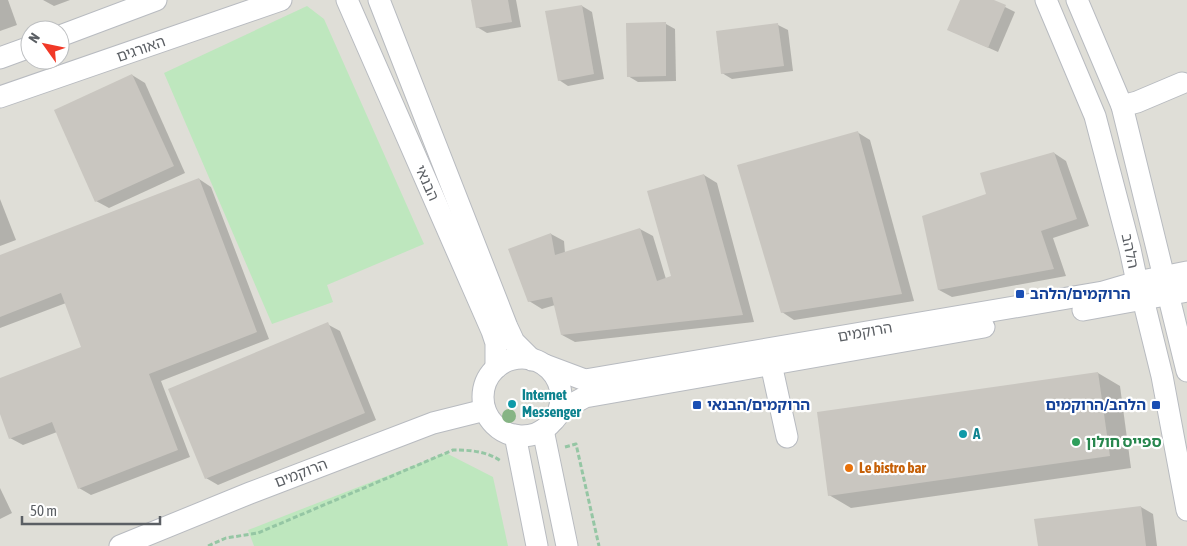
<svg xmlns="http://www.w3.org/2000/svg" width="1187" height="546" font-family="'Asap Condensed','Noto Sans Hebrew',sans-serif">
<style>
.industrial{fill:#dfded7;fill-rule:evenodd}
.green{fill:#bee7be}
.shadow{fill:#0003}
.building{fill:#c9c6c0}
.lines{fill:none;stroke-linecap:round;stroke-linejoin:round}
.minor-casing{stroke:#b8bbc0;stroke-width:23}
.path{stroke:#95c6a4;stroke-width:3;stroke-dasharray:5 2.5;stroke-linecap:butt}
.minor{stroke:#fff;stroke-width:21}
.tree{fill:#86b484}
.transit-dot{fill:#1a4fb4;stroke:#fff;stroke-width:2}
.culture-dot{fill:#0f9aa8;stroke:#fff;stroke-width:2}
.leisure-dot{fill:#2e9e5b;stroke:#fff;stroke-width:2}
.food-dot{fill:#e8710a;stroke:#fff;stroke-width:2}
.labels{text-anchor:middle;stroke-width:4.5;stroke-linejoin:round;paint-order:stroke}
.street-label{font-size:15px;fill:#5b5f64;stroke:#fff}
.transit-label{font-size:15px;font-weight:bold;fill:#164399;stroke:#fff;text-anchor:start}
.culture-label{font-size:15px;font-weight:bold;fill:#0d838f;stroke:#fff;text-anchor:start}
.leisure-label{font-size:15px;font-weight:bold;fill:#27864d;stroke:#fff;text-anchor:start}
.food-label{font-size:15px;font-weight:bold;fill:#c56008;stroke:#fff;text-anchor:start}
</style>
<rect width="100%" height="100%" fill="#eeece3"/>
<path class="industrial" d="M0,0h1187v546h-1187zM30,30h30v30h-30z"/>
<g class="green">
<path d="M307,6l17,13 100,225 -97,41 6,17 -61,22 -108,-251z"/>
<path d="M446,453l47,24 15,69h-254l-6,-16z"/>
</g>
<g class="shadow">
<path d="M0,0h8l9,25 -17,6z"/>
<path d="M43,0h27l-16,6z"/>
<path d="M473,0h43l5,27 -34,6 -10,-6z"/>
<path d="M962,0h29l24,12 -17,40 -49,-22z"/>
<path d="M582,6l10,6 12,67 -36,7 -9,-6z"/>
<path d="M666,24l9,5 1,52 -38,1 -10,-6z"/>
<path d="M778,25l10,5 5,41 -61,8 -10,-6 -5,-41z"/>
<path d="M132,75l13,8 40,90 -76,35 -13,-7z"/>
<path d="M857,132l13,8 44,161 -120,19 -12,-8z"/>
<path d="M1054,153l12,8 23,65 -36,12 13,38 -114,21 -13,-7 48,-96z"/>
<path d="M704,175l13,8 37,139 -179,20 -13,-7 -7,-30 -13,4 -13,-8 -19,-51 41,-16 13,7 1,12 75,-24 13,7 13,43 6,-2z"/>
<path d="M199,179l12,8 58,152 -108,42 29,76 -99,38 -12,-7 -22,-56 -34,13 -13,-7 -10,-28v-30l83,-32 -17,-45 -66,25v-72z"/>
<path d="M0,199l16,41 -16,6z"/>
<path d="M327,324l13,7 36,89 -158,65 -12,-7z"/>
<path d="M1098,373l22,13 11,82 -280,40 -22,-13z"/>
<path d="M0,488l12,25 -12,6z"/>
<path d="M1141,507l12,7 4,32h-118z"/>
</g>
<g class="building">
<path d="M471,0h37l4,22 -36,6z"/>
<path d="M960,0h34l12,5 -18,43 -41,-18z"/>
<path d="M582,5l12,69 -36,7 -13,-70z"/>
<path d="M666,22v54l-39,1 -1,-54z"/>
<path d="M778,23l6,43 -63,8 -5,-43z"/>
<path d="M132,74l42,92 -79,36 -41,-92z"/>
<path d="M858,131l44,163 -121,19 -44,-148z"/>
<path d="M1054,152l23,67 -36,12 13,38 -116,21 -16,-74 64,-22 -6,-21z"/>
<path d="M704,174l39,141 -182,20 -9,-38 -24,5 -20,-53 43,-16 4,22 85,-27 17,53 14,-5 -24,-85z"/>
<path d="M199,178l58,154 -108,42 29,76 -100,39 -26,-67 -43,17 -9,-25v-36l81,-31 -20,-54 -61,24v-62z"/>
<path d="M328,322l37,91 -160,66 -37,-90z"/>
<path d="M1098,372l12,84 -282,40 -11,-84z"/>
<path d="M1141,506l5,40h-108l-4,-27z"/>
</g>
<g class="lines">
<g class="minor-casing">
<g id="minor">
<path d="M347,0l145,331 4,12v25"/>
<path d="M379,0l128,327 7,15 18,18"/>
<path d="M1046,0l49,116 35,133 7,33 6,17 19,77 25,134"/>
<path d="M1077,0l45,106 65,265"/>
<path d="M60,36l96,-36"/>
<path d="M0,58l30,-11"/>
<path d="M0,97l281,-97"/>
<path d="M1122,106l15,-4 45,-19"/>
<path d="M1083,310l104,-19"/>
<circle cx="522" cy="397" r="39"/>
<path d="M771,364l16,73"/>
<path d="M545,365l40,15 518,-88 34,-10 50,-10"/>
<path d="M554,420l9,-11 22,-12 399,-70"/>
<path d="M543,430l24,116"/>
<path d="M515,435l22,111"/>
<path d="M120,546l130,-53 183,-70 52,-13"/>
</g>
</g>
<g class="path">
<path d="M565,447l11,-3 23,102"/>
<path d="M208,546l18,-8 32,-5 195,-83c17,0 33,1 48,11"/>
</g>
<use href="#minor" class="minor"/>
</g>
<circle class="tree" cx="509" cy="416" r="7"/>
<g class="transit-dot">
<rect x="1015" y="289" width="10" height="10" rx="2.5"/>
<rect x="692" y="400" width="10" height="10" rx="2.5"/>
<rect x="1151" y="400" width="10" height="10" rx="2.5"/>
</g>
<g class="culture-dot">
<circle cx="512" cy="404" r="5"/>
<circle cx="963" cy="434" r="5"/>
</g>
<circle class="leisure-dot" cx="1076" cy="442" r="5"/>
<circle class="food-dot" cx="849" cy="468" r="5"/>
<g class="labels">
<g class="street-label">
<text transform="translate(141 49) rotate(-19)" y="5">האורגים</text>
<text transform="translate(427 183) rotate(66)" y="5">הבנאי</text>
<text transform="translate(1130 251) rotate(78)" y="5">הלהב</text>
<text transform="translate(865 332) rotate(-10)" y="5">הרוקמים</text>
<text transform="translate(301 473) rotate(-21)" y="5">הרוקמים</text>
</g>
<g class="transit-label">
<text x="1030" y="299">הרוקמים/הלהב</text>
<text x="707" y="410">הרוקמים/הבנאי</text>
<text x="1146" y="410" text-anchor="end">הלהב/הרוקמים</text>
</g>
<g class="culture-label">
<text x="522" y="400">Internet<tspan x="522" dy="17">Messenger</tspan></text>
<text x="973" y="439">A</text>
</g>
<g class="leisure-label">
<text x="1086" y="447">ספייס חולון</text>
</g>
<g class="food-label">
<text x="859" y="473">Le bistro bar</text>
</g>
</g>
<g transform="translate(45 45) rotate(303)"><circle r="24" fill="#ffffff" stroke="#bdbfc1"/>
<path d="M0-4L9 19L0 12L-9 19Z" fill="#f13927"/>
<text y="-8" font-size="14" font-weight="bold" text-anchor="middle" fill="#5b5f64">N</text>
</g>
<path d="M22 516v8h138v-8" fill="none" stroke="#5b5f64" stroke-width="2.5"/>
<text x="30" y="516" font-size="15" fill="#5b5f64" stroke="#ffffff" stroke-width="4" paint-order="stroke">50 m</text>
</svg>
